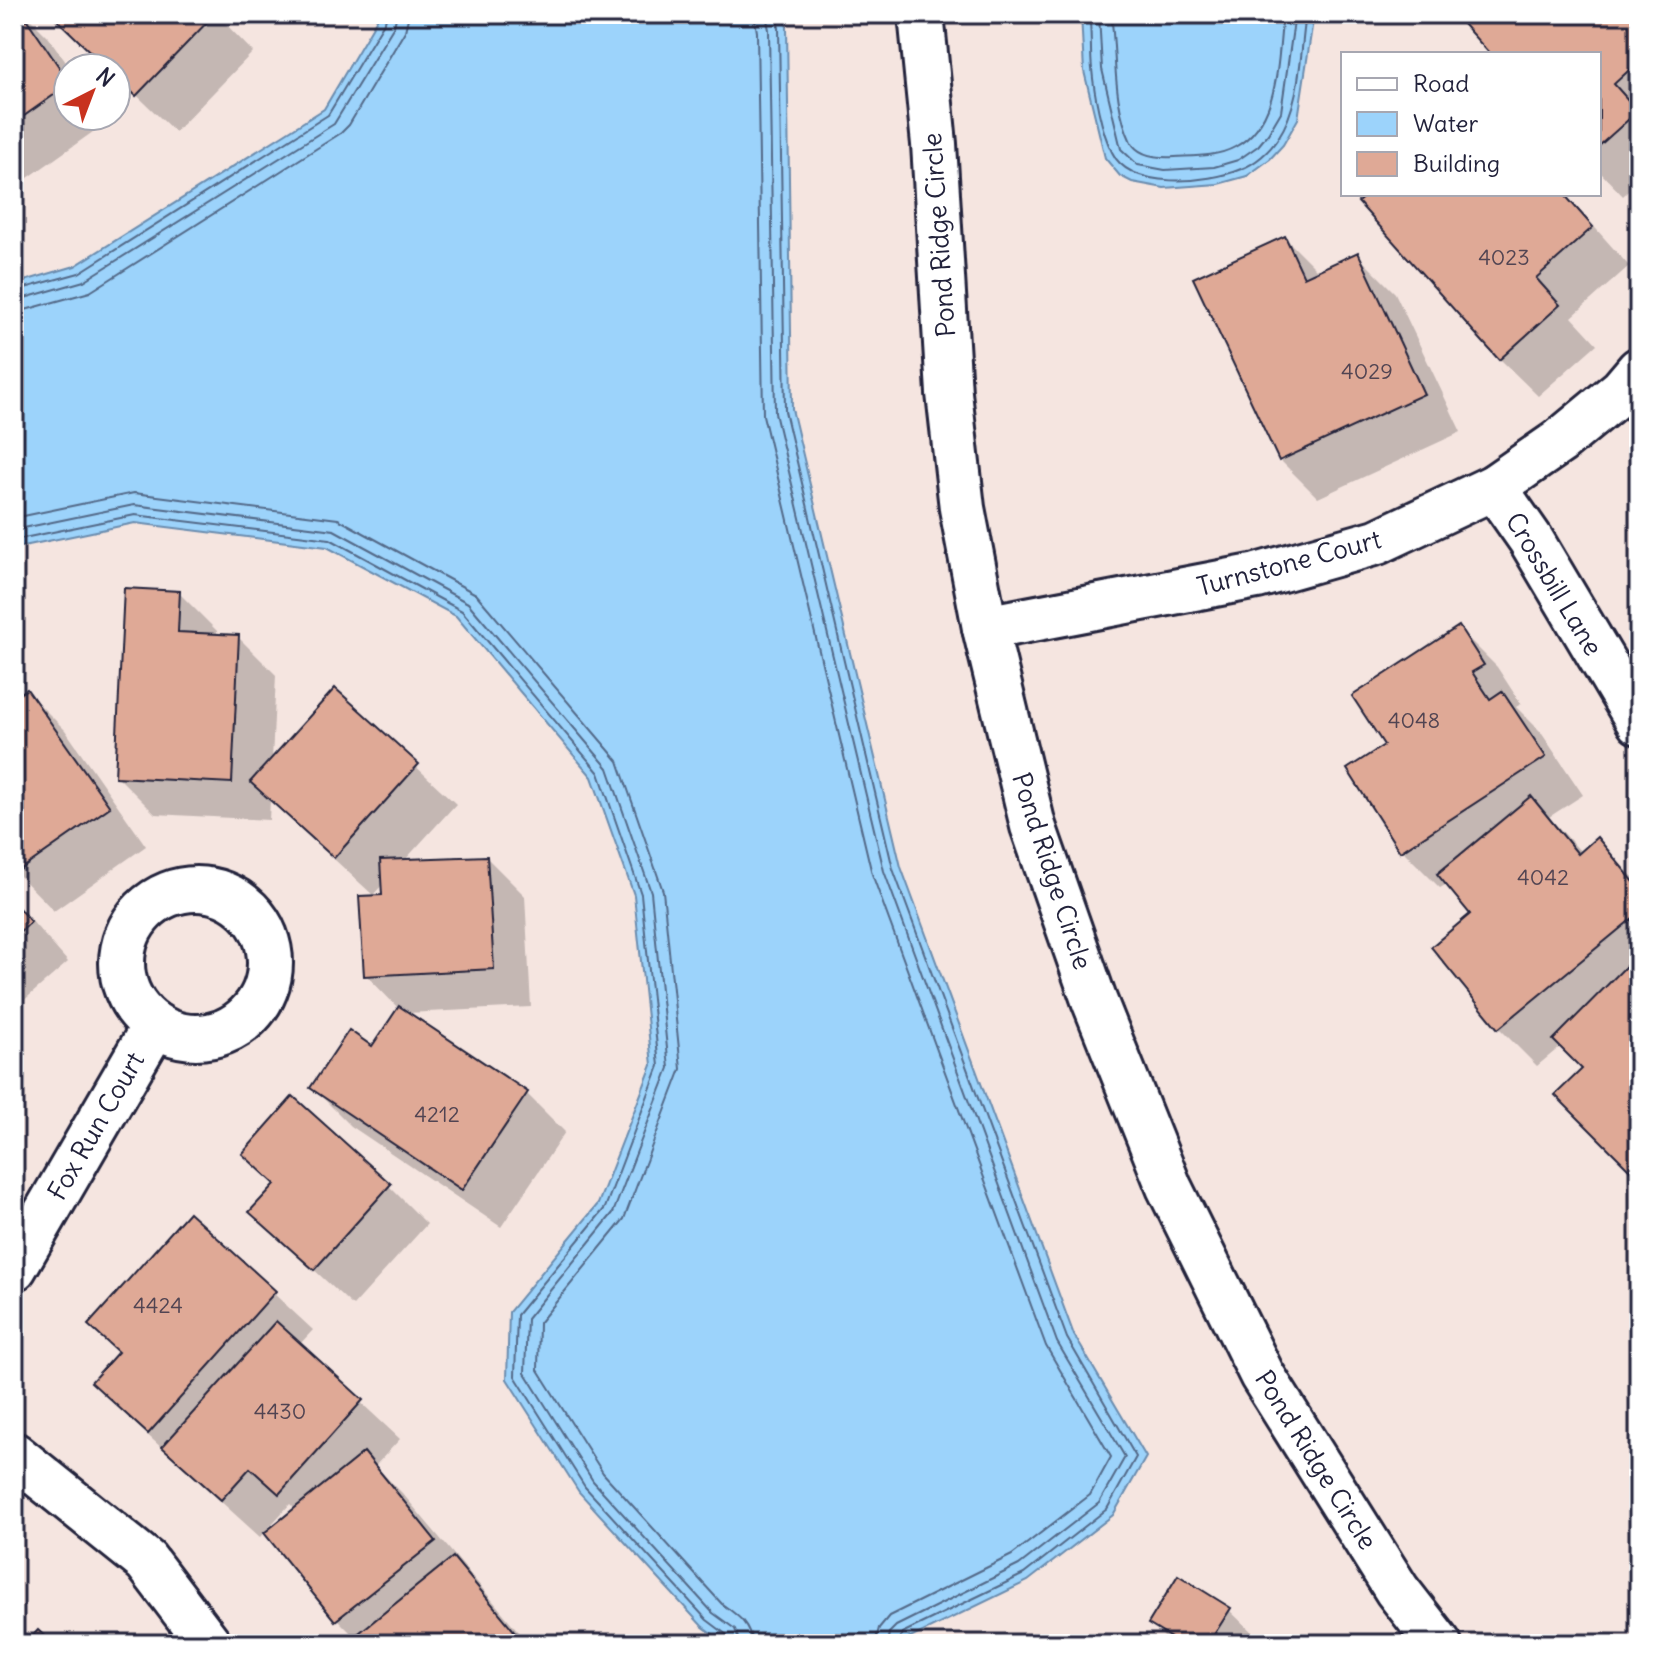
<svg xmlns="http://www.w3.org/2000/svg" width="1653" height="1658" font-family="Delius,sans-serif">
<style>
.water{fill:#9cd3fb;stroke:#6b8cae;stroke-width:2}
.shadow{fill:#0003}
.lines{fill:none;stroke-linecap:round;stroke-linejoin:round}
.shore{stroke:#536988;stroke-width:2}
.building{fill:#dfa996;stroke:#22223b;stroke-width:2}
.minor-casing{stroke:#22223b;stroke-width:50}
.minor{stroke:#fff;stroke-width:44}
.labels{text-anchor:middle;stroke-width:7;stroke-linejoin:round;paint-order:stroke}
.number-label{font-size:22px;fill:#514452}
.street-label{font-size:26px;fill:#22223b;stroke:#fff}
</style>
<rect width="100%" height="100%" fill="#f5e5e0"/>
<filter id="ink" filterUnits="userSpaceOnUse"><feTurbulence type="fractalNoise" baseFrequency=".0125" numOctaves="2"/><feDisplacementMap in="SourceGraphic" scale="16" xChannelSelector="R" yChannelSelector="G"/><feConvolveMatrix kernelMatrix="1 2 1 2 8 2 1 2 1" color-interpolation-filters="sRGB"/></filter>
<g filter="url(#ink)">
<g class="water">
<path d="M380,14h403l4,13 5,382 109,458 173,468 72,122 -33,58 -85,66 -130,63h-172l-24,-18 -123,-134 -72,-113 2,-67 89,-108 54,-139 -18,-170 -42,-118 -136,-161 -129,-69 -192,-24 -121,25v-264l61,-18 249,-157z"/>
<path d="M1081,14h233l-16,105 -15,26 -13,14 -23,17 -29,8 -54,4 -32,-6 -12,-6 -15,-18 -21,-87z"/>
</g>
<g class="shadow">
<path d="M14,14h11l24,24 21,30 -2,48h35l4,6 -89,63 -4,-4z"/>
<path d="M53,14h163l37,38 -78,80 -59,-57v-7h-8z"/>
<path d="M1457,14h182v167l-16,15 -24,-25v-117h-106z"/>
<path d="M1370,194h195l64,72 -57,51 25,27 -59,52 -38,-37z"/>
<path d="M1285,238l34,34 38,-17 38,38 66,139 -143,66 -38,-38z"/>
<path d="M179,593l38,38v5l21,1 38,38 -4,85 63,-69 121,113 -52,57 83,-3 38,38 6,111 -124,6 120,81 38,38 -64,95 -150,-101 -38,-38 59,-39 27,-40 -33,-34 18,-78 -1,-13 -10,11 -103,-95 -1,20 -114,-6 -38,-38z"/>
<path d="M1459,629l38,38 24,37 -5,3 24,24 43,64 -34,22 33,36 15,-13 42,43v293l-81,-81 26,-26 -23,-23 -24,20 -38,-38 -26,-113 -26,-31 -7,4 -38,-38 -16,-105z"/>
<path d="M27,692l38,38 81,116 -92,65 -40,-41v-169z"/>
<path d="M14,901l54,61 -54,47z"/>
<path d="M14,1097l9,9 -9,9z"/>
<path d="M244,1154l145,32 38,38 -74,82 -101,-94 24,-27z"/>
<path d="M189,1215l124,115 -14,15 101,94 -25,27 27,27 127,151h-167l-25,-25 -41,-109 -6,-6 -30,33 -129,-117 -38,-38 26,-28 -29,-29z"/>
<path d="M1229,1610l26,25 -5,9h-79l-20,-20z"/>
<path d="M14,1632l12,12h-12z"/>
</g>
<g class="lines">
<g class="shore">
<path d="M754,14l3,18 6,383 109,459 174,472 65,111 -21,38 -78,60 -123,61 -10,12 -4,16"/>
<path d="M766,14l3,16 6,383 109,458 173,471 68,115 -26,46 -80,62 -123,61 -7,7 -2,11"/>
<path d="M776,14l3,14 6,383 108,458 174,469 69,119 -29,52 -83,65 -122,59 -5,11"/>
<path d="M1089,14c3,18 1,37 3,55 2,23 9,62 20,83 18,39 96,31 129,17 14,-5 29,-18 37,-31 23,-34 22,-84 28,-124"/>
<path d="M1099,14l3,55 19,80 17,16 27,5 49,-3 24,-7 20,-14 10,-12 13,-22 14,-98"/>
<path d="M1111,14c6,42 1,88 20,128 8,15 28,16 44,15 19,-1 42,0 60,-10 46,-25 42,-88 48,-133"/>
<path d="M14,291l65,-18 249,-158 57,-94 2,-7"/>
<path d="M14,301l70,-20 250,-157 60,-98 3,-12"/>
<path d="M14,313l76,-21 251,-159 8,-8 56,-94 4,-17"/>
<path d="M14,518l120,-25 204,26 138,75 142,167 45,130 18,178 -57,150 -85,104 -1,47 65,103 119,131c15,11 28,19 30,40"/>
<path d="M14,530l120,-25 200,25 134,73 140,165 43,124 18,176 -56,145 -86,106 -2,54 68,108 120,132 22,16 5,15"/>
<path d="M14,540l121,-25 195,24 132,72 137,162 42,121 18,172 -54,142 -88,107 -2,61 70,111 122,133 20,15 2,9"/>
</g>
</g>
<g class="building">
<path d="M14,14h9l45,66v5l-54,38z"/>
<path d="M51,14h164l-79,82 -20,-19v-9h-9z"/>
<path d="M1454,14h185v47l-25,23 24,27 -39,35v-92h-109z"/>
<path d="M1367,194h197l29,33 -57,51 24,27 -61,55 -141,-158z"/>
<path d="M1285,236l19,41 54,-25 66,142 -145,67 -86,-183z"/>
<path d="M124,588l56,3 -2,41 61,3 -7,148 -117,-6z"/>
<path d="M1459,626l25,39 -12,7 18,27 12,-8 44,66 -146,95 -53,-83 37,-24 -32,-49z"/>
<path d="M335,688l84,76 -85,94 -84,-76z"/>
<path d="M27,689l83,118 -96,67v-176z"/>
<path d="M1531,796l47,58 19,-17 42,51v25l-141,116 -67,-82 39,-33 -33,-40z"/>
<path d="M487,856l7,113 -130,7 -5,-80 23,-1 -2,-35z"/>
<path d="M14,903l17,19 -17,16z"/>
<path d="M1639,953v222l-2,2 -82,-82 27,-26 -29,-29z"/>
<path d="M399,1006l129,86 -66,98 -152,-102 39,-58 23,16z"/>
<path d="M293,1096l98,88 -77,86 -65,-58 26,-28 -33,-30z"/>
<path d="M189,1212l87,79 -128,143 -57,-52 27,-30 -30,-27z"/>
<path d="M276,1321l87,79 -84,94 -29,-26 -29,32 -59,-53z"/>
<path d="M364,1452l72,89 -101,80 -71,-88z"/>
<path d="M453,1557l72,87h-166l-5,-7z"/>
<path d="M1178,1575l53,33 -23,36h-27l-33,-20z"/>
<path d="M38,1630l15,14h-28z"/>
</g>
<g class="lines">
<g class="minor-casing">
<g id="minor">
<path d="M921,14l13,130 15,249 13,115 23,120 48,198 61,174 75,187 93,188 135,215 42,54"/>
<path d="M1494,487l37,53 108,182"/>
<path d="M985,628l272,-52 120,-34 117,-55 65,-45 63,-52 17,-20"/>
<circle cx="196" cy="963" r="74"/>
<path d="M14,1268l141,-243"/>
<path d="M14,1455l132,106 63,83"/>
</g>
</g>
<use href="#minor" class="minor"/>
</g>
</g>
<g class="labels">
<g class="number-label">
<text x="1504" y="265">4023</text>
<text x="1367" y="379">4029</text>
<text x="1414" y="728">4048</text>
<text x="1543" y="885">4042</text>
<text x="437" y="1122">4212</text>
<text x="158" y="1313">4424</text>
<text x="280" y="1419">4430</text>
</g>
<g class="street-label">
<text transform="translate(939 235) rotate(-94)" y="9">Pond Ridge Circle</text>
<text transform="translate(1289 563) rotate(-15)" y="9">Turnstone Court</text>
<text transform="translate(1554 584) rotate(59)" y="9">Crossbill Lane</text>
<text transform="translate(1052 871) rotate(72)" y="9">Pond Ridge Circle</text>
<text transform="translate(96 1126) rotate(-60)" y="9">Fox Run Court</text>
<text transform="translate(1316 1460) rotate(58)" y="9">Pond Ridge Circle</text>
</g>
</g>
<rect width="1653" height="1658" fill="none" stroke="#fff" stroke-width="48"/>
<rect x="24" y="24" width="1605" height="1610" fill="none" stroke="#22223b" stroke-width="3" filter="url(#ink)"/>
<rect x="1341" y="52" width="260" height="144" fill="#ffffff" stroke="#a7a7b1" stroke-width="2"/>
<rect x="1357" y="78" width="40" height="12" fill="#ffffff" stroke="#a7a7b1" stroke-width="2"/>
<text x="1413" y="92" font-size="24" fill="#22223b">Road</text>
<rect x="1357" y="112" width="40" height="24" fill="#9cd3fb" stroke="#a7a7b1" stroke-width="2"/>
<text x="1413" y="132" font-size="24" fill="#22223b">Water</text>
<rect x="1357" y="152" width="40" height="24" fill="#dfa996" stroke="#a7a7b1" stroke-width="2"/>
<text x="1413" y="172" font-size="24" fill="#22223b">Building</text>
<g transform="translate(92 92) rotate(42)"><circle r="38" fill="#ffffff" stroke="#a7a7b1" stroke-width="2"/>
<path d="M0-6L14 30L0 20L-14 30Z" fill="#c8321e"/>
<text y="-12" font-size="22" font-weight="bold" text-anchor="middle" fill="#22223b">N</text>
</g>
</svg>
